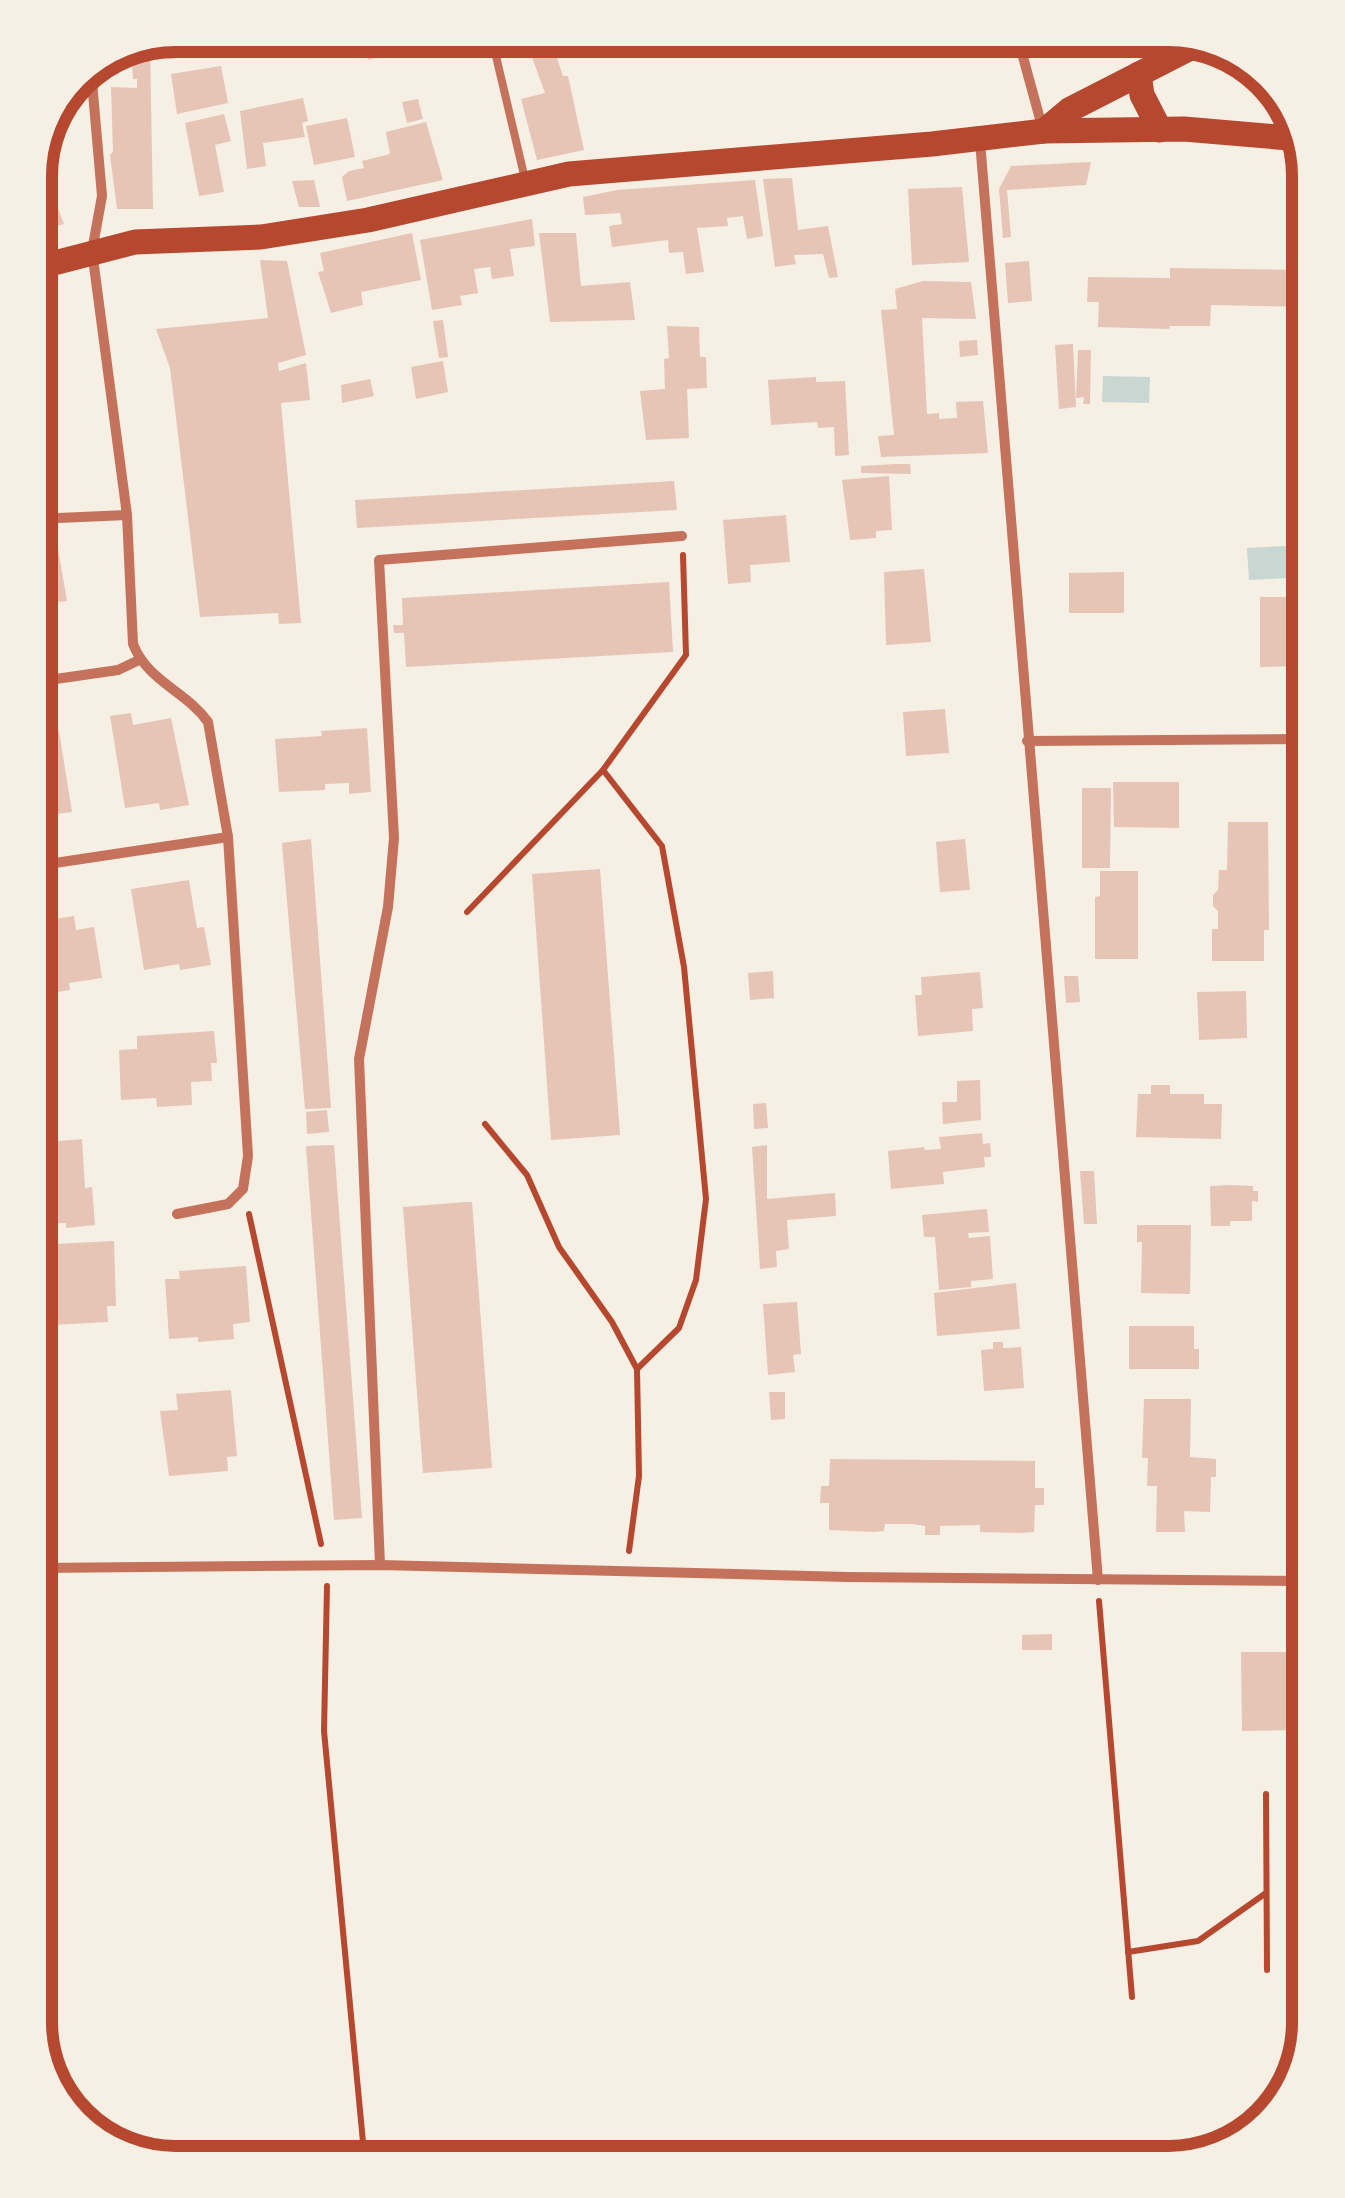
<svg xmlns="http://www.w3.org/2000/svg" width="1345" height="2198" font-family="'Asap Condensed',sans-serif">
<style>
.water{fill:#c9d6d2}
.building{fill:#e6c5b7}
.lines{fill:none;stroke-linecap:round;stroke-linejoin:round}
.path{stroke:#b5482f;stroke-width:6}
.service{stroke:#c5725c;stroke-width:8}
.minor{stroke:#c5725c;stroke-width:10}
.primary{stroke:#b5482f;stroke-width:25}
.rim{fill:none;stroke:#b5482f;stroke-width:12}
</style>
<rect width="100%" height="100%" fill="#f6efe4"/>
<g class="water">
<path d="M1103,376l47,1 -1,26 -47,-1z"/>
<path d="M1303,545l2,32 -56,3 -2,-32z"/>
</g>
<g class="building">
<path d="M192,35l3,20 -26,4 -5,-19z"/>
<path d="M362,35h38l4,14 -36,11z"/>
<path d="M552,43l11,33h5l16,74 -47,10 -16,-61 24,-6 -16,-44z"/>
<path d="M150,46l3,163h-36l-7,-54 3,-3 -2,-65 26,1v-9h-4l-1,-19 -14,-1z"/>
<path d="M221,66l7,37 -51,11 -6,-40z"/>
<path d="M303,98l5,23 -6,2 3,14 -42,6 3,23 -19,3 -7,-58z"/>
<path d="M418,99l5,20 -16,4 -5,-21z"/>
<path d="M224,114l7,27 -16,4 9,47 -25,4 -14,-73z"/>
<path d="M347,118l8,39 -41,8 -8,-39z"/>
<path d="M426,122l17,58 -96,21 -5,-24 7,-6 15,-3 -2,-7 28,-7 -4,-22z"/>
<path d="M39,160l25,64 -29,8v-64z"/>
<path d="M1091,162l-5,23 -79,5 4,47 -8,1 -4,-49 12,-23z"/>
<path d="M792,178l6,52 30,-4 10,51 -9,1 -6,-24 -29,1 2,9 -21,3 -12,-88z"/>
<path d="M314,180l6,27h-21l-7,-26z"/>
<path d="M755,180l8,56 -16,3 -4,-23 -16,2 1,8 -31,2 7,44 -18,2 -3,-22 -14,1 -1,-13 -56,7 -3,-21 13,-2 -2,-11 -35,2 -2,-18 34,-7z"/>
<path d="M962,187l7,75 -57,3 -4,-76z"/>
<path d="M532,219l3,27 -25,3 4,27 -22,3 -2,-12 -16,2 4,24 -18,3 2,9 -30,5 -12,-70z"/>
<path d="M412,233l9,47 -60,12 2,13 -32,8 -13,-41 6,-1 -4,-18z"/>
<path d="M539,233h37l5,53 49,-4 5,38 -85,2z"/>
<path d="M260,260l27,1 19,94 -28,8 1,8 27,-8 4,37 -29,3 20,220 -22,1 -1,-11 -78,4 -30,-249 -14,-39 112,-11z"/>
<path d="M1029,261l3,40 -24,2 -3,-40z"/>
<path d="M1170,268l140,2 -1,37 -98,-2 -1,21h-40l-1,3 -71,-2 1,-25h-12l1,-25 82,1z"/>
<path d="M923,281l48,1 5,37 -54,-1 5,96 12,-1v6l18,-1 -1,-16 27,-1 5,52 -107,4 -3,-21 16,-1 -13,-125 16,-1 -2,-20z"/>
<path d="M443,320l5,37 -9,1 -6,-37z"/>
<path d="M667,326l32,1 1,30h6l1,31 -20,1 2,49 -43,2 -6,-49 25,-2 -1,-30 5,-1z"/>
<path d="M977,340l1,15 -18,2 -1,-16z"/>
<path d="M1073,344l3,63 -17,2 -4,-64z"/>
<path d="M1078,350h13l-1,54h-7l1,-7 -8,1z"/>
<path d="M443,361l5,31 -32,7 -5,-32z"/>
<path d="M816,377v5l29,-1 4,74 -14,1 -1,-29 -16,1 -1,-6 -46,3 -3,-45z"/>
<path d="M370,379l4,17 -32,7 -1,-18z"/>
<path d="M895,464h15l1,10 -50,-1v-7z"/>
<rect x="1299" y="470" width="11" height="31"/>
<path d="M889,476l3,54 -16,1v7l-26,2 -8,-60z"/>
<path d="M674,481l3,29 -320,18 -2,-28z"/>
<path d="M786,515l4,47 -40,3 1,17 -23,2 -5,-64z"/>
<path d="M57,543l10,58 -17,2 2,14 -17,3v-73z"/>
<path d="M924,569l7,73 -45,3 -2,-73z"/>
<path d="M1124,572v41h-55v-40z"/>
<path d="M669,582l4,70 -267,15 -2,-34h-10l-1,-8h10l-1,-27z"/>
<path d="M1260,597h50v69l-50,1z"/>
<path d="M945,709l4,44 -43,3 -3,-44z"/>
<path d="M131,713l2,12 38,-7 18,87 -29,5 -1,-7 -34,5 -15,-92z"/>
<path d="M367,728l4,64 -22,2v-11l-24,1v6l-46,2 -4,-53 47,-3 -1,-5z"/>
<path d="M59,731l13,81 -37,5v-82z"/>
<path d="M1113,782h66v46l-65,-1z"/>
<path d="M1082,788h29l-1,80h-28z"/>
<path d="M1228,822h40l1,108h-5v31h-52v-32h6v-18l-5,-5v-11l5,-5 1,-20h8z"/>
<path d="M311,839l20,269 -26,1 -23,-266z"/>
<path d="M965,839l5,51 -30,2 -4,-50z"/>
<path d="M600,869l20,266 -69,5 -19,-266z"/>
<path d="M1100,871h38v88h-43v-62l5,-1z"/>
<path d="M189,880l8,48 7,-1 7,38 -31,5 -1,-6 -35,6 -13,-81z"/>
<path d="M74,916l2,14 18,-3 8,51 -33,5 1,7 -35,6v-74z"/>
<path d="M773,971l1,27 -24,2 -2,-27z"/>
<path d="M980,972l3,36 -11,1 1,22 -55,5 -3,-41h7l-1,-18z"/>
<path d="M1064,976h14l2,26 -14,1z"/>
<path d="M1246,991l1,47 -48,2 -2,-48z"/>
<path d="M214,1031l3,32h-6l1,18 -21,1 1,23 -35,2 -1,-9 -35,2 -2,-50 18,-1v-13z"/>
<path d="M980,1080l1,40 -38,4 -1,-22h15v-21z"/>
<path d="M1151,1085h19v9h34v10h18l-1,35 -85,-2 2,-43h13z"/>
<path d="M766,1103l2,25 -14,1 -1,-25z"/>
<path d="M327,1110l2,22 -22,2 -1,-22z"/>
<path d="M982,1133l1,11 7,-1 1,14h-7l1,10 -42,5 1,12 -53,5 -3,-38 36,-4 1,3 16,-1 -2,-12z"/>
<path d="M82,1139l3,49 7,-1 3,38 -29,3v-5l-31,1v-81z"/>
<path d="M334,1145l28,373 -28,2 -28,-374z"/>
<path d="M767,1145v54l68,-6 1,23 -49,4 2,29 -13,2 1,16 -17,2 -8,-122z"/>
<path d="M1080,1171h14l3,53h-13z"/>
<path d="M1229,1185l24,1v5h5v11l-6,-1v20h-22v5h-19l-1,-40z"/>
<path d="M466,1202h6l20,266 -69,5 -20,-266z"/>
<path d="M987,1209l2,23 -21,1 1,5 21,-2 3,43 -22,2v6l-32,3 -4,-53h-11l-2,-22z"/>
<path d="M1137,1225h54l-1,69 -49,-1 1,-51h-5z"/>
<path d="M114,1241l2,65h-9l1,16 -57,3 -1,-26h-7l-1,-37 15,-1 -1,-17z"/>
<path d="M246,1266l4,56 -17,2 1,15 -36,3v-5l-29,2 -4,-60h15l-1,-8z"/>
<path d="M1016,1283l4,46 -83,7 -3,-43z"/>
<path d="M797,1302l4,52 -8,1 2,17 -27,3 -5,-71z"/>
<path d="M1129,1326h65v23h5v20h-70z"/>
<path d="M993,1342h10v6l18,-1 3,41 -40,3 -3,-41 12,-1z"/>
<path d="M231,1390l6,66 -10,1 1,14 -59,5 -9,-65 18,-1 -2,-16z"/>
<path d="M769,1392h16v27l-14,1z"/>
<path d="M1144,1399h47l-1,58 26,2v18h-5l-1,35 -26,-1 1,21h-29l1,-46h-10l1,-28h-6z"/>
<path d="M830,1459l205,2v27h9v17h-9l-1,27 -12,1 -42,-1v-7l-40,1v9h-15v-9l-13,-2h-27l-1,7 -11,1 -44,-2v-27h-9l1,-17h8z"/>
<path d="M1052,1634v16h-30v-15z"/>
<path d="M1241,1652h55l1,45h13v70h-13v-37l-55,1z"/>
</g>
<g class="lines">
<g class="path">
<path d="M603,770l59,76 22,121 22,232 -10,81 -17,48 -42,41"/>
<path d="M467,912l136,-142 83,-115 -3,-100"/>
<path d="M485,1124l42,51 32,72 53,75 25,47 2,107 -10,75"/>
<path d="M249,1214l72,330"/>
<path d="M327,1586l-3,145 41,432"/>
<path d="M1099,1601l33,396"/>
<path d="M1266,1794l1,176"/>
<path d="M1128,1952l70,-11 68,-48"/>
</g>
<path class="service" d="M491,35l34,144"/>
<g class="minor">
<path d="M1017,35l26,95"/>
<path d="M91,70l11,126 -10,55 35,264 6,129c15,38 53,47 75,78l20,115 20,319 -5,33 -15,15 -51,10"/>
<path d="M980,141l118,1439"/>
<path d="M35,519l92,-4"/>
<path d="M35,682l83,-12 21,-10"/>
<path d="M1027,741l283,-2"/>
<path d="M35,866l193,-29"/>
<path d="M380,1565l-21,-506 29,-152 6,-69 -15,-278 303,-24"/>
<path d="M35,1568l345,-3 467,12 463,4"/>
<path d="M1302,1581l7,-842"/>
</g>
<g class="primary">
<path d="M1139,74l3,21 18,35"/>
<path d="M1044,131l25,-21 131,-67"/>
<path d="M35,268l100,-26 126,-5 107,-17 201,-46 363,-30 112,-13 140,-2 117,10"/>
</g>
</g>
<path d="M0 0H1345V2198H0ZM176 52H1168A124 124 0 0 1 1292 176V2022A124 124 0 0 1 1168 2146H176A124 124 0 0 1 52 2022V176A124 124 0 0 1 176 52Z" fill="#f6efe4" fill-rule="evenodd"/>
<path class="rim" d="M176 52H1168A124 124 0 0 1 1292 176V2022A124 124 0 0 1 1168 2146H176A124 124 0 0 1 52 2022V176A124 124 0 0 1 176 52Z"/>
</svg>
